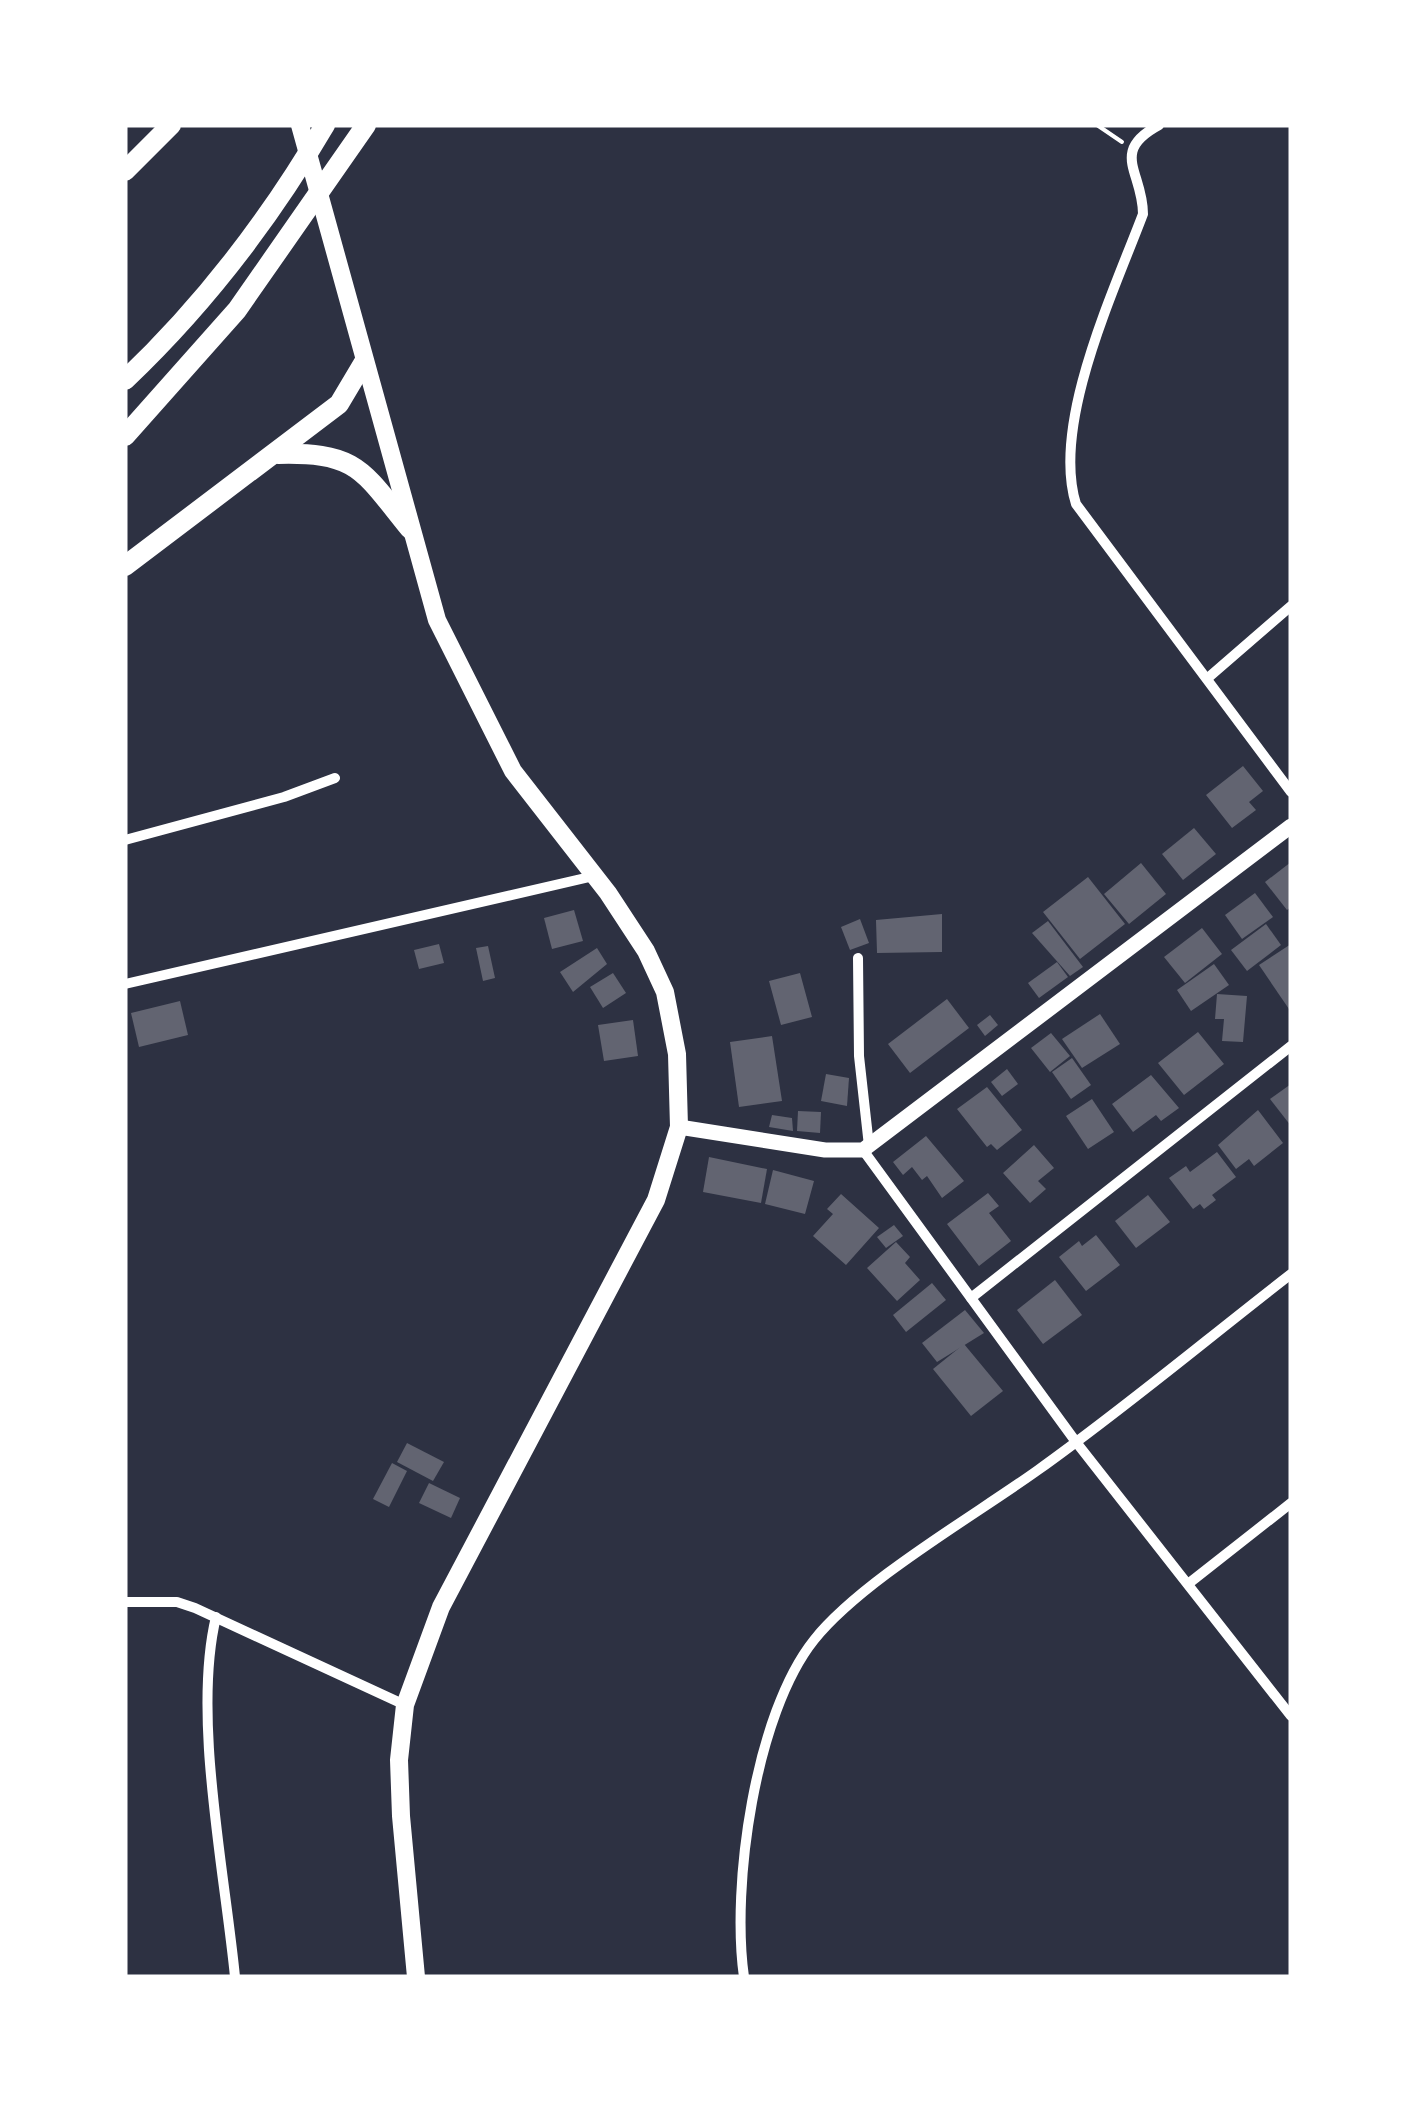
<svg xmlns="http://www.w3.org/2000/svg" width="1416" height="2102" font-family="'Alegreya Sans',sans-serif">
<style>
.building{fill:#626471}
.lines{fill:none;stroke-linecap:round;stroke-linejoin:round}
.path{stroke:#fff;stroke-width:4}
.minor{stroke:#fff;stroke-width:10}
.tertiary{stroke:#fff;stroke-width:15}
.secondary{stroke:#fff;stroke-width:18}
.primary{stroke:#fff;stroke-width:20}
</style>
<rect width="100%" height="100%" fill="#2d3142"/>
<g class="building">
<path d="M1243,766l20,25 -14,11 7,8 -24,18 -26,-33z"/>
<path d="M1194,828l22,26 -33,26 -21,-26z"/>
<path d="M1291,862v45l-4,3 -22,-28z"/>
<path d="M1141,863l25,31 -37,30 -25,-30z"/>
<path d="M1088,877l37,47 -45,35 -37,-47z"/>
<path d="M1255,893l18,24 -31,22 -17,-24z"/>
<path d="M574,910l9,31 -31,8 -8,-31z"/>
<path d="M942,914v38l-65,1 -1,-33z"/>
<path d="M860,919l9,24 -19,7 -9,-23z"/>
<path d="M1048,921l35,46 -13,9 -38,-43z"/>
<path d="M1266,924l15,21 -34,26 -16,-21z"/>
<path d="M1202,928l20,26 -37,29 -21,-26z"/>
<path d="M439,944l5,19 -25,6 -5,-19z"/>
<path d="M1291,944v68l-32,-47z"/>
<path d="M488,946l7,32 -12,3 -7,-33z"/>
<path d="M597,948l10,16 -34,28 -13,-20z"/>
<path d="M1057,962l11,15 -29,21 -11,-15z"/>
<path d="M1214,964l15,21 -38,26 -14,-21z"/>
<path d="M613,973l13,20 -23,15 -13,-21z"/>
<path d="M800,973l12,44 -31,8 -12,-44z"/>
<path d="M1217,994l30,2 -4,46 -21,-1 2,-22h-9z"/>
<path d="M947,999l22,29 -59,45 -22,-29z"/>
<path d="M180,1001l8,34 -49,12 -8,-34z"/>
<path d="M1100,1014l20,30 -38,24 -20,-29z"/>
<path d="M990,1015l8,10 -13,11 -8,-11z"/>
<path d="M633,1020l5,36 -34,5 -6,-36z"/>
<path d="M1198,1032l26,32 -40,31 -26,-32z"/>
<path d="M1051,1033l19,23 -20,16 -19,-24z"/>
<path d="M772,1036l10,65 -43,6 -9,-65z"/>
<path d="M1072,1058l19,27 -20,14 -19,-27z"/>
<path d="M1007,1069l11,15 -16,12 -11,-14z"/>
<path d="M826,1074l23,4 -2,28 -26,-5z"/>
<path d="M1151,1075l28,33 -18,13 -5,-6 -23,17 -21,-28z"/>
<path d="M1291,1084v42l-21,-27z"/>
<path d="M987,1087l35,43 -25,20 -6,-6 -4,3 -30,-38z"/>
<path d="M1092,1099l22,33 -26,17 -22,-33z"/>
<path d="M1258,1110l25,33 -29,23 -5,-7 -13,10 -18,-24z"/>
<path d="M798,1111l23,1 -1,21 -23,-2z"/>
<path d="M772,1115l20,3 1,13 -24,-4z"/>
<path d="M926,1136l38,45 -22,17 -15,-22 -5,4 -10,-13 -9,8 -10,-13z"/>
<path d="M1034,1145l20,23 -16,13 8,8 -16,14 -27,-30z"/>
<path d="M1217,1152l19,25 -24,18 4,5 -12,9 -4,-5 -7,5 -24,-31 17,-12 4,6z"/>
<path d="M709,1157l58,12 -6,34 -58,-11z"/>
<path d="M773,1170l41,11 -9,33 -40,-10z"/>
<path d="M988,1193l11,13 -10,7 22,28 -32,25 -32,-42z"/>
<path d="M841,1194l38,34 -33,37 -33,-29 20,-22 -6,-5z"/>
<path d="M1148,1195l22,27 -34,26 -21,-27z"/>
<path d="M894,1225l9,11 -17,12 -9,-11z"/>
<path d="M1096,1235l24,30 -34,26 -27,-34 20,-16 3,5z"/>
<path d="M896,1242l14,15 -5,6 15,17 -23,21 -30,-33z"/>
<path d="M1055,1280l27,35 -39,29 -26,-34z"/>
<path d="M932,1283l14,17 -40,32 -13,-17z"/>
<path d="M965,1310l19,23 -47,29 -15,-19z"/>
<path d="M964,1344l39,47 -32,25 -38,-47z"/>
<path d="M407,1443l37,19 -11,19 -36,-19z"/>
<path d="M392,1463l15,8 -18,36 -16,-8z"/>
<path d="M429,1483l31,15 -9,20 -32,-15z"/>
</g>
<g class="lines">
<path class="path" d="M1097,125l25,17"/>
<g class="minor">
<path d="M1159,125c-50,27 -16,47 -16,89 -29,77 -92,210 -67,290l215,288"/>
<path d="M1209,677l82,-71"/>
<path d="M125,840l159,-43 51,-19"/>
<path d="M858,958l1,98 10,90"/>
<path d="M125,984l469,-108"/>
<path d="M863,1150l213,292 215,274"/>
<path d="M971,1298l320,-252"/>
<path d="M1188,1584l103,-81"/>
<path d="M125,1602h52l18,6 210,97"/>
<path d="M216,1617c-24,99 9,256 19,360"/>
<path d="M744,1977c-13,-91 11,-263 70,-337 47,-59 160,-124 224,-170 87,-62 169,-131 253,-196"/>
</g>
<path class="tertiary" d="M679,1127l146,23h38l428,-324"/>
<path class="secondary" d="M300,125l137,495 76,151 95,122 38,58 19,41 12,62 2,73 -23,73 -215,407 -36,98 -6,55 2,56 15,161"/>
<g class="primary">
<path d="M125,171l46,-46"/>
<path d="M125,380c78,-74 146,-163 200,-255"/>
<path d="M125,436l112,-126 129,-185"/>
<path d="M278,454c80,-2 84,16 132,75"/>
<path d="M125,566l214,-162 25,-42"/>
</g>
</g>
<rect width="1416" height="2102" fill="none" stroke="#ffffff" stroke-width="255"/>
</svg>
